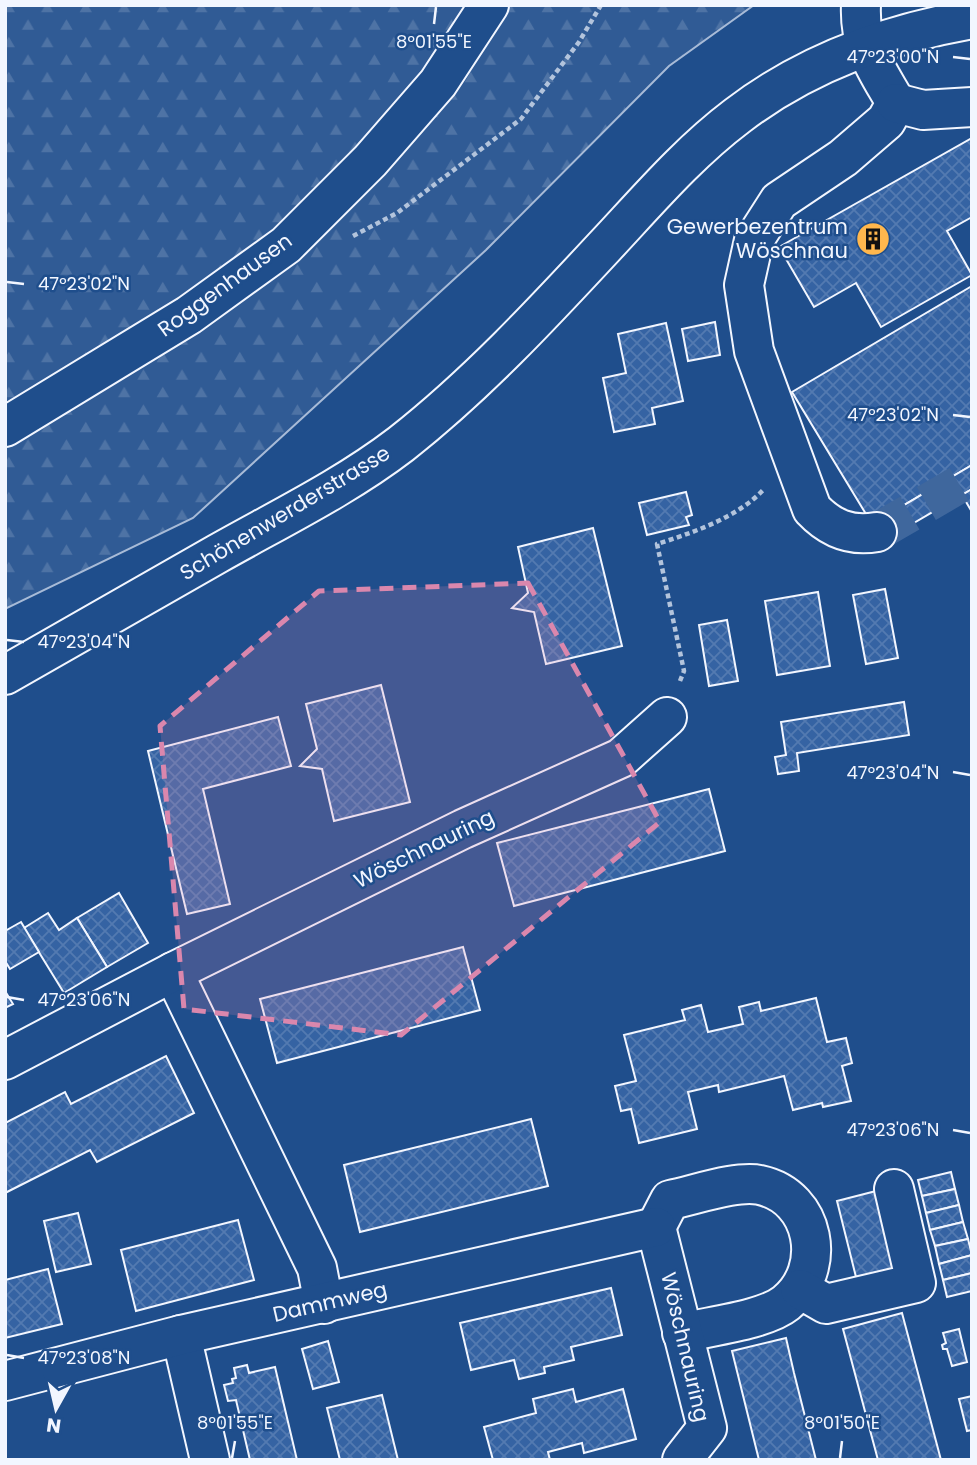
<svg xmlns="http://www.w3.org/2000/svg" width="977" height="1465" font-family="Poppins,sans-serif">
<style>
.forest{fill:url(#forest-firs);stroke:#a8bbd7;stroke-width:2}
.building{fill:url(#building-cross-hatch);stroke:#f2f6ff;stroke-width:2}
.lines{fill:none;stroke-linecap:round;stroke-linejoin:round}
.minor-tunnel{stroke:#3f679d;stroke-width:38;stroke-dasharray:38 19;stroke-linecap:butt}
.minor-casing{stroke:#f2f6ff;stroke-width:42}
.major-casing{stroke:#f2f6ff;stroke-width:42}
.path{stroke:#b3c4dc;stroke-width:4.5;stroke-dasharray:5 3.5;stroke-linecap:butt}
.minor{stroke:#1f4e8c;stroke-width:38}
.major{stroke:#1f4e8c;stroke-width:38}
.marked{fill:#da87ad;fill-opacity:0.2;stroke:#da87ad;stroke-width:5;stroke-dasharray:14 9;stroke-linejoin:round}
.ticks{fill:none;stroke:#f2f6ff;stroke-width:2.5}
.labels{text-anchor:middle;stroke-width:5;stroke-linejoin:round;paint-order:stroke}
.poi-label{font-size:21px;fill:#f2f6ff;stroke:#1f4e8c;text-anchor:end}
.street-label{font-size:21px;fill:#f2f6ff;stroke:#1f4e8c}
.ticks-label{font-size:18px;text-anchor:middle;fill:#f2f6ff;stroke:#1f4e8c;stroke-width:5;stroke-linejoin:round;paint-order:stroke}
</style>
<defs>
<pattern id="forest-firs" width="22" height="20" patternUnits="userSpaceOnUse" patternTransform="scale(1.75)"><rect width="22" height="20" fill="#305b95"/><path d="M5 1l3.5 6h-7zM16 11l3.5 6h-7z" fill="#4e73a5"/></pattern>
<pattern id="building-cross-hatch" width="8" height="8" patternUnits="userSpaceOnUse" patternTransform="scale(1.75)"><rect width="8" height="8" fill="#3563a3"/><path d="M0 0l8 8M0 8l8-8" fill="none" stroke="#537ab1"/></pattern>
</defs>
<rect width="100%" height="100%" fill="#1f4e8c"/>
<path class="forest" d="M5,5h749l-85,61 -183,184 -293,268 -188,91z"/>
<g class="building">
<path d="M972,138v79l-25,14 25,44 -91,52 -25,-44 -42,24 -35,-60z"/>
<path d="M972,286v179l-100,59 -80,-132z"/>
<path d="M715,322l5,33 -32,6 -6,-32z"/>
<path d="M666,323l17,78 -31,7 3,16 -41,8 -11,-54 23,-5 -8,-39z"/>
<path d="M972,465v24l-89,52 -11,-17z"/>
<path d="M972,489v23l-10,-17z"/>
<path d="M686,492l6,23 -6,2 3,8 -42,10 -8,-32z"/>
<path d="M593,528l29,118 -76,18 -12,-52 -22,-4 16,-15 -10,-46z"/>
<path d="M885,589l13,69 -32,6 -13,-69z"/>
<path d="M818,592l12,74 -53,9 -12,-74z"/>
<path d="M727,620l11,61 -29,5 -10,-61z"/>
<path d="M381,685l29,117 -76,19 -12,-52 -22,-3 17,-17 -11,-45z"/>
<path d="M904,702l5,33 -112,18 2,18 -21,3 -3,-17 11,-2 -5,-33z"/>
<path d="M278,717l13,49 -88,23 27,115 -43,10 -39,-163z"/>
<path d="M709,789l16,62 -211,55 -17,-63z"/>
<path d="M119,893l29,50 -41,24 -30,-49z"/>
<path d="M48,913l11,17 18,-12 30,49 -43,26 -40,-65z"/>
<path d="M21,922l18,30 -29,17 -5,-8v-30z"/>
<path d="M463,947l17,63 -203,53 -17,-64z"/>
<path d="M5,991l8,13 -8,4z"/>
<path d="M816,998l11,44 19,-4 6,25 -10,3 9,35 -28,6 -1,-4 -29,7 -9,-34 -65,16 -1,-7 -30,7 9,37 -58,14 -8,-34 -10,2 -6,-25 21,-5 -12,-46 61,-15 -3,-10 19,-5 7,27 35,-8 -4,-17 20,-5 2,9z"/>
<path d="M166,1056l28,57 -97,49 -7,-12 -85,43v-70l60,-31 6,12z"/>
<path d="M531,1119l17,67 -188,46 -16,-67z"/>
<path d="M951,1172l4,17 -33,7 -4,-16z"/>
<path d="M955,1189l4,16 -33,8 -4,-17z"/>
<path d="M876,1191l21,83 -39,11 -21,-84z"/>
<path d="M959,1205l4,17 -33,8 -4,-17z"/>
<path d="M78,1213l13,51 -35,8 -12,-51z"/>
<path d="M238,1220l16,60 -118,31 -15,-61z"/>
<path d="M963,1222l5,17 -33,7 -5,-16z"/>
<path d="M968,1239l4,16 -33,9 -4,-18z"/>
<path d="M972,1255v18l-29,7 -4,-16z"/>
<path d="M48,1269l14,55 -57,14v-58z"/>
<path d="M972,1273v18l-25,6 -4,-17z"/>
<path d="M611,1288l11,47 -51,12 3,13 -30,7 1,6 -26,6 -5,-19 -43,10 -11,-47z"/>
<path d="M902,1313l39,147h-63l-35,-131z"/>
<path d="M959,1329l8,33 -15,4 -5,-17h-4l-1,-4 4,-2 -3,-10z"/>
<path d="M786,1338l8,35 22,87h-57l-27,-109z"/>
<path d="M328,1341l11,41 -26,7 -11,-40z"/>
<path d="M247,1365l2,8 26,-6 22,93h-47l-14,-60 -8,1 -4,-16 9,-2 -1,-4 4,-1 -2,-10z"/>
<path d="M573,1389l3,13 47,-13 13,50 -52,14 -2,-10 -34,9 2,8h-57l-9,-33 52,-14 -3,-14z"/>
<path d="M382,1395l16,65h-58l-13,-52z"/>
<path d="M972,1396v34l-5,1 -8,-32z"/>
</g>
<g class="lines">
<path class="minor-tunnel" d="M877,532l95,-55"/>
<g class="minor-casing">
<g id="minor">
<path d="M861,5c-2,42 15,63 35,98l-10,18 -43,37 -64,43 -25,39 -10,45 10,66 58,158c18,19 38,28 65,23"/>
<path d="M896,103l27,7 49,-3"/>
<path d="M5,427l184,-112 97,-70 84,-84 68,-78 51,-78"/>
<path d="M173,972l144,296 7,36"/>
<path d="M5,1060l168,-88 290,-143 158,-71 46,-41"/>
<path d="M656,1227l14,-27c25,-5 67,-20 90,-15 56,12 68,84 26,118 -21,17 -76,23 -104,30"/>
<path d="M656,1227l51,201 -25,32"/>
<path d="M800,1289l26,15 90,-21 -22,-94"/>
<path d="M181,1335l29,125"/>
<path d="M5,1381l176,-46 475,-108"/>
</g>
</g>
<g class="major-casing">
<path id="major" d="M5,675c71,-40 141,-81 212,-121 62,-35 128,-67 184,-110 75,-59 140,-129 205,-199 42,-45 82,-92 131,-129 69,-53 150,-82 235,-97"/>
</g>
<g class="path">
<path d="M353,236l44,-23 124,-94 58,-77 22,-37"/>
<path d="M680,681l4,-10 -27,-127c35,-11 82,-27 107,-55"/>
</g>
<use href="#minor" class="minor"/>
<use href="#major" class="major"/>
</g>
<path class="marked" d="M528,583l132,239 -259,213 -217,-26 -24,-283 159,-135z"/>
<path class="ticks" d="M434,24l2,-17M953,57l17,2M7,282l17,2M953,415l17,2M7,640l17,2M953,772l17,3M7,997l17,3M953,1130l17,3M7,1355l17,3M232,1458l3,-17M840,1458l2,-17"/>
<defs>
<g id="building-disc" transform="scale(1.75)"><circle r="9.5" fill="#ffb74d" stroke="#1f4e8c"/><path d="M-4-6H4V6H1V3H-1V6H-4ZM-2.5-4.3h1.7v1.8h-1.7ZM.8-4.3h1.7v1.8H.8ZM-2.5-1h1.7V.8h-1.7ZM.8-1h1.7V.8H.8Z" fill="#111"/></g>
</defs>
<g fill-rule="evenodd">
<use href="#building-disc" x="873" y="239"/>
</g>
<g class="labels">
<g class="poi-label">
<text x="848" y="234">Gewerbezentrum<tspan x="848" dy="24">Wöschnau</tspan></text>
</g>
<g class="street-label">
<text transform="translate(225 285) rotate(-36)" y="7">Roggenhausen</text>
<text transform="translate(285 513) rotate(-31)" y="7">Schönenwerderstrasse</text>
<text transform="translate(424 849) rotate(-26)" y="7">Wöschnauring</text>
<text transform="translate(330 1302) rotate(-13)" y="7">Dammweg</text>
<text transform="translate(685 1347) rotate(77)" y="7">Wöschnauring</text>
</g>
</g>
<g class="ticks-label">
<text x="434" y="48">8°01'55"E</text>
<text x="893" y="63">47°23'00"N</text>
<text x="84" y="290">47°23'02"N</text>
<text x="893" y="421">47°23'02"N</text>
<text x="84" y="648">47°23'04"N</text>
<text x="893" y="779">47°23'04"N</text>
<text x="84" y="1006">47°23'06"N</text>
<text x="893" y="1136">47°23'06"N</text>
<text x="84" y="1364">47°23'08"N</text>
<text x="235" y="1429">8°01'55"E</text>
<text x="842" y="1429">8°01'50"E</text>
</g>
<rect width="977" height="1465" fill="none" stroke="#f2f6ff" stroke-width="14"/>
<g transform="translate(56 1409) rotate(188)" stroke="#1f4e8c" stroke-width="5" paint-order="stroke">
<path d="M0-5L12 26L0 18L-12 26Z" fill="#f2f6ff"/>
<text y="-10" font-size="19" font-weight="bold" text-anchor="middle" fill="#f2f6ff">N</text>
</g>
</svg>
